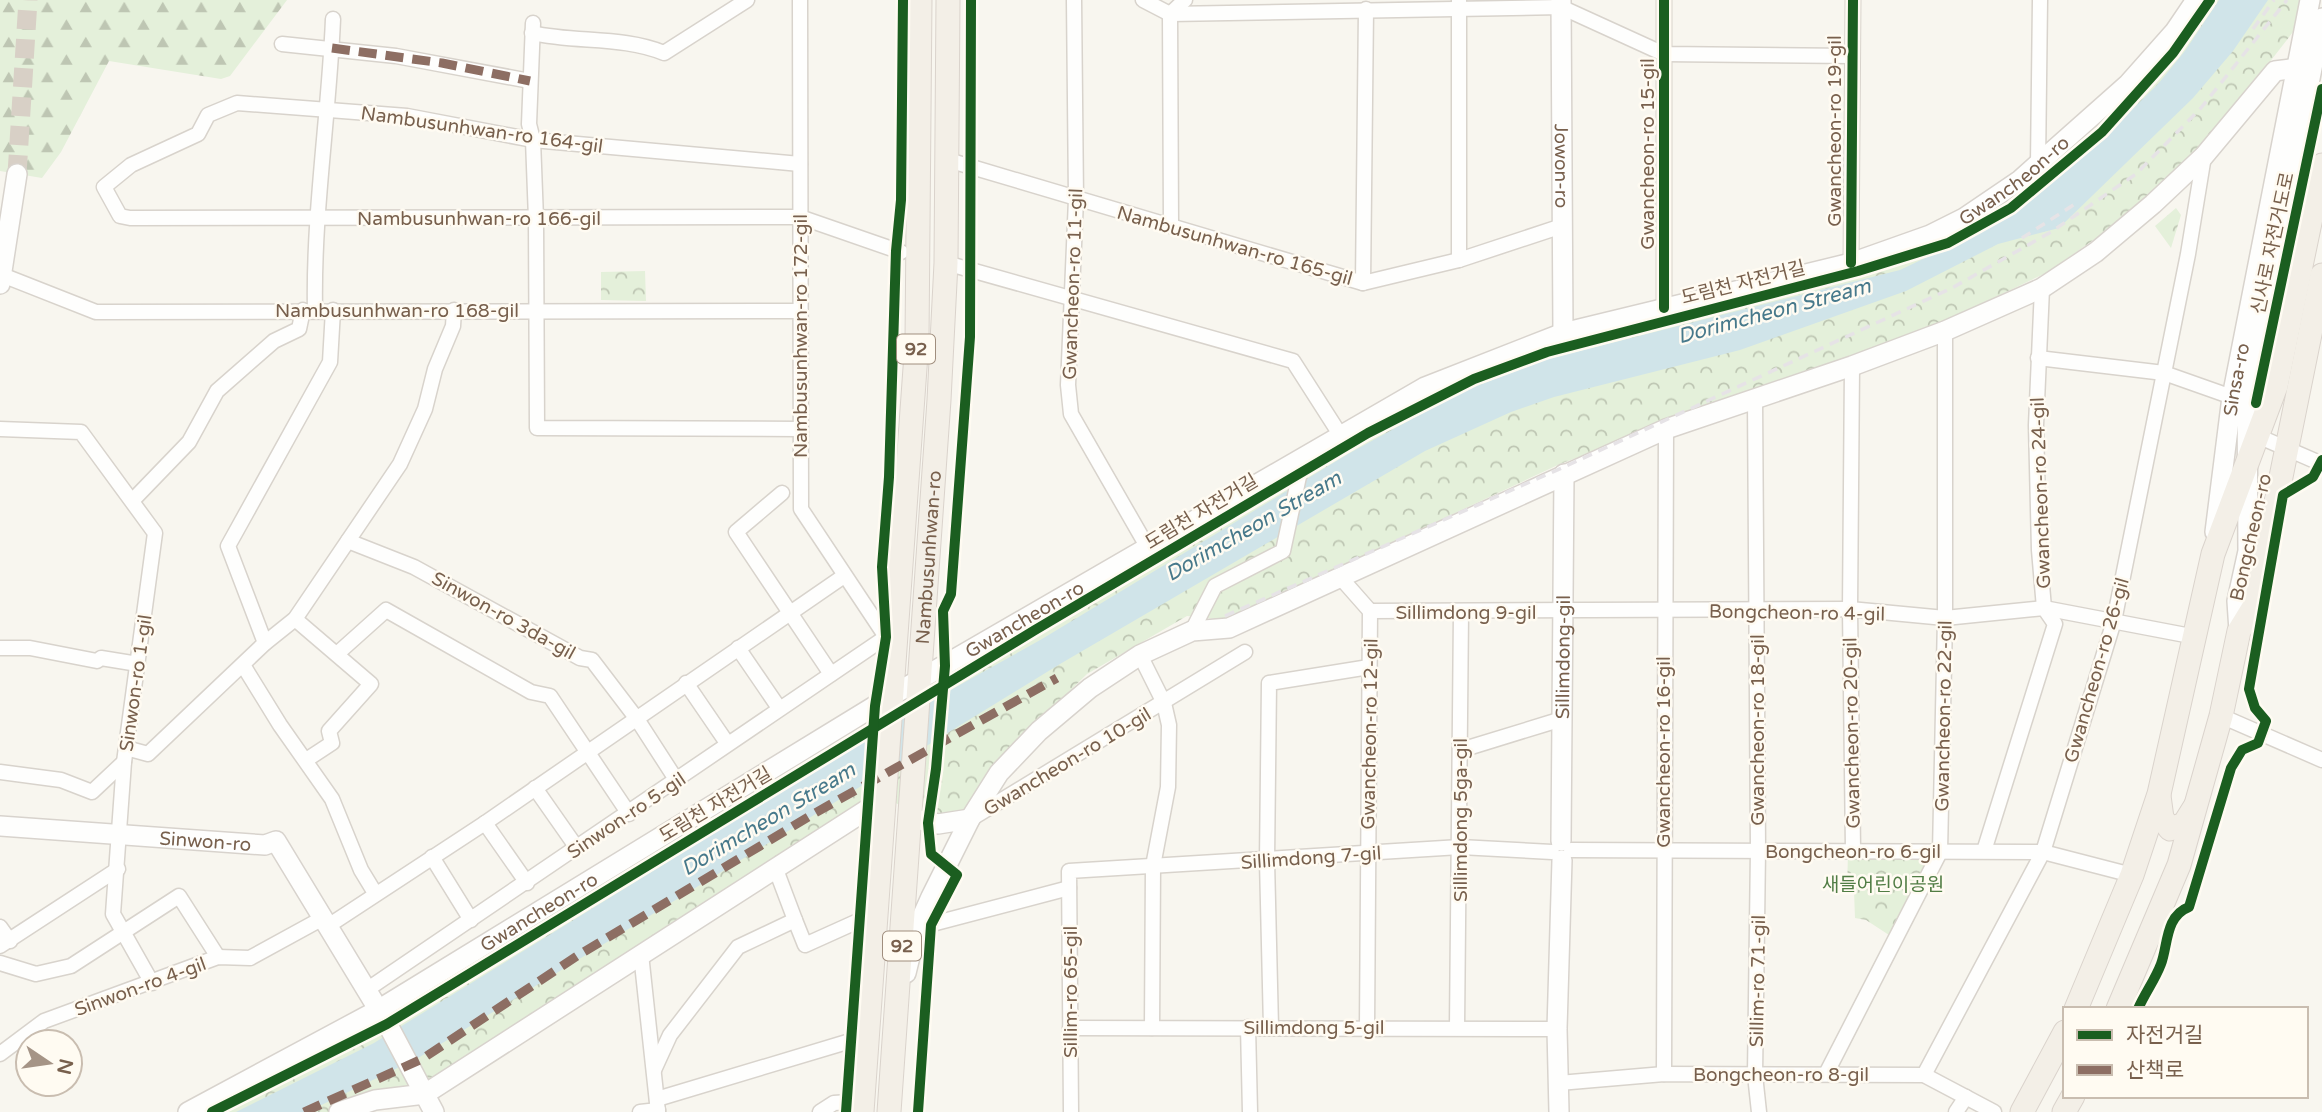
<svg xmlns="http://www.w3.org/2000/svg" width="2322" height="1112" font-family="'Varela Round','Noto Sans KR',sans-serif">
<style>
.forest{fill:url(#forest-firs)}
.park{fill:url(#park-crowns)}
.water{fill:#d0e4e9}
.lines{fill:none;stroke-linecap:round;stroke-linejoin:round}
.secondary-tunnel{stroke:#d8d0c6;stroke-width:19;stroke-dasharray:19 10;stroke-linecap:butt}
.street-casing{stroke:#d8d3cc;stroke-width:17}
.secondary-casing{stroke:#d8d3cd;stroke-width:22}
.primary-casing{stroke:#dad3cc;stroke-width:25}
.street{stroke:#fefefd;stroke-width:14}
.secondary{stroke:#fefefd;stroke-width:19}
.primary{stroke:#f3efe7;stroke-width:23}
.rail{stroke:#e6e3e6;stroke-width:3.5;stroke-dasharray:10 7;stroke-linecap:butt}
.quiet{stroke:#8d6e63;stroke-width:9;stroke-dasharray:18 9;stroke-linecap:butt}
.cycleway-casing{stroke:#fffbf2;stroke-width:15}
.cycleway{stroke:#1b5e20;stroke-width:10}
.labels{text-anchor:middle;stroke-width:5;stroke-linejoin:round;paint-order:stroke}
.shield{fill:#fffbf2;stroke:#a08e7e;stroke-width:2}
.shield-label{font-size:18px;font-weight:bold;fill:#78604d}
.street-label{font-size:19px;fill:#78604d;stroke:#fffbf2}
.park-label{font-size:19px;fill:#517d45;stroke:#fffbf2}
.water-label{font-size:21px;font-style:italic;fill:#47798b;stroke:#fffbf2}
</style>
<defs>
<pattern id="forest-firs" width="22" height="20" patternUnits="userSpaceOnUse" patternTransform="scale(1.75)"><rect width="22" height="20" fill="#e4f0da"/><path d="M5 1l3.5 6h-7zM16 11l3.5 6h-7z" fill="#bec6b3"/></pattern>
<pattern id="park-crowns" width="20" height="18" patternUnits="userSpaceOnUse" patternTransform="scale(1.75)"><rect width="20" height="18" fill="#e4f0da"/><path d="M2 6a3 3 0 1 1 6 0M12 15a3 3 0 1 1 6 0" fill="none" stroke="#bec6b3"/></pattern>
</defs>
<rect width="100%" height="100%" fill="#f8f6ef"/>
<path class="forest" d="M0,0h287l-57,76 -9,3 -112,-18 -48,91 -19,26 -42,-7z"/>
<g class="park">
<path d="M2196,0h122l-116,149 -83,73 -71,50 -103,49 -385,143 -334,156 -39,-4 -100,58 -60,59 -58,82 -55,-1 -33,-20 -448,289 -103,29h-135l680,-402 558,-322 138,-52 352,-94 184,-130z"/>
<path d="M2176,208l5,7 -10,33 -16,-22z"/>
<path d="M645,271l1,30 -45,-1v-28z"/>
<path d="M1848,853l85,1 -44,81 -23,-15 -11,-2 -1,-27 -7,-2z"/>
</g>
<path class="water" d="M2219,0h49l-35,51 -40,47 -134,130 -61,16 -92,47 -166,59 -186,47 -43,15 -86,39 -365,213 -642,394 -111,54h-71l138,-69 532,-328 136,-76 306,-185 113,-62 83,-32 356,-90 86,-41 29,-16 74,-61 69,-68 27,-33z"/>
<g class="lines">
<path class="secondary-tunnel" d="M17,174l11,-174"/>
<g class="street-casing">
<g id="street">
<path d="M800,0l1,509 85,128 9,1"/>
<path d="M1074,0l2,199 -8,186 3,29 77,134"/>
<path d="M1143,0l27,14 391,-7 103,47 188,2"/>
<path d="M1664,0v308"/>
<path d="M533,23l-4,101 4,16 3,79 1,209 263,1"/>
<path d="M532,33c44,10 91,3 132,20l83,-53"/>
<path d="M282,44l114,12 134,25"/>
<path d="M948,160l415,123 96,-23 103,-34"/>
<path d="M800,164l-267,-24 -126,-24 -170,-13 -29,12 -10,19 -67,31 -27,22 16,29 10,2 670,-1 101,35"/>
<path d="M2038,164l2,-164"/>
<path d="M1171,225l-1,-211 15,-14"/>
<path d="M1459,260v-260"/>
<path d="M946,263l347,98 48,75"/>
<path d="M1851,263l2,-263"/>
<path d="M2,275l94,37 703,-1"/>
<path d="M1363,283l3,-274"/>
<path d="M315,310c-2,-97 14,-194 18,-291"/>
<path d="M2038,358l126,15 68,24"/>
<path d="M1852,366l-2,243 3,240"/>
<path d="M1755,399l3,451 -3,225 4,37"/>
<path d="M0,429l81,3 74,101 -31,229 -11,152 39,69"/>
<path d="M2253,434l69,30"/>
<path d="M782,493l-46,39 95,142"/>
<path d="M133,500l56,-58 28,-51 57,-50 25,-12 4,-19"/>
<path d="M348,541l66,26 166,91 12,2 45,59 40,62"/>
<path d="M1340,577l30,34 -3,417"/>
<path d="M1370,611l480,-2 95,9 99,-10 152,29"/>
<path d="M295,619l76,65 -42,47 3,12 -26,17"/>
<path d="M1192,631l23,-45 68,-35 20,-93"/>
<path d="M265,643l-37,-97 102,-184 3,-52"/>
<path d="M0,648h30l67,13 4,-3 37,6"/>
<path d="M738,648l41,60"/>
<path d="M338,653l48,-43 145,82 19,4 79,118"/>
<path d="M1140,655l24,48 5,22 -1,62 -15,79 -1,162"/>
<path d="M243,665l37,60 52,74 29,71 14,23"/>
<path d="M686,683l41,60"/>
<path d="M2221,716l101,44"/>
<path d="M126,748l22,6 117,-111 30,-24 105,-155 25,-55 10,-40 18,-43 1,-16"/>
<path d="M1461,750l101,-31"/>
<path d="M0,772l61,8 31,12 32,-30"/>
<path d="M535,788l42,60"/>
<path d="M974,817l271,-165"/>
<path d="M485,823l42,60"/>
<path d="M1571,850l472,2 89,23"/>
<path d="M1984,851l71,-227 -11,-16 -5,-58 -3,-125 6,-137"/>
<path d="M432,857l39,63"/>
<path d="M775,867l20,53"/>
<path d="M328,926l157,-103 359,-247"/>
<path d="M0,927l10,14"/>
<path d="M917,928l152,-40"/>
<path d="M0,946l118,-77"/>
<path d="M641,954l17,158"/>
<path d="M0,963l36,11 35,-8 108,-70 39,61"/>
<path d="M365,991l521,-354"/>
<path d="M1248,1027l2,85"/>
<path d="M1271,1027l-4,-166 2,-178 100,-16"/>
<path d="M1070,1028l487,1"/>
<path d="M1457,1028l4,-416"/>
<path d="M0,1054l44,-33 174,-64 32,1 73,-40"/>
<path d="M654,1070l16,-35 68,-88 57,-27 10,25 71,-32"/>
<path d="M1664,1074l2,-645"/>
<path d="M1826,1074l114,-222 5,-234v-287"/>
<path d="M1924,1075l119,-223 71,-231 74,-367 16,-98"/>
<path d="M1559,1083l105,-9 260,1 70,37"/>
<path d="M657,1099l210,-63"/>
<path d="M640,1112l18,-2"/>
<path d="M820,1112l14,-9 29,-2"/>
<path d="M1071,1112l-2,-241 391,-24 92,5"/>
<path d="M1956,1112l10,-15"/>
</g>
</g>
<g class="secondary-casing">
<g id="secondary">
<path id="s1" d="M1561,0l2,333"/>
<path d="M0,284l17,-110"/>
<path id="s2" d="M2215,532l17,-135 78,-397"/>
<path d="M2239,631l-2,-30 11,-50 -1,-156 75,-377"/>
<path d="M911,818l27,6 32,-5"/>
<path id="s3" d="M0,826l265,19 11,-4 113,186 45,85"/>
<path id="s4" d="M1561,841l3,-367"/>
<path d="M906,973l11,-45 14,-31 39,-78 29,-46 40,-42 51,-43 50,-33 52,-24 37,-3 437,-199 186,-63 93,-35 97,-43 54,-36 57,-48 51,-48 71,-85 22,-3"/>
<path id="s5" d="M188,1112l190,-102 513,-314 534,-309 138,-54 288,-70 79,-28 34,-17 56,-38 108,-96 47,-53 21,-31"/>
<path d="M339,1112l36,-12 50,-6 460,-296"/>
<path d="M1559,1112l-2,-83 5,-169"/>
</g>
</g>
<g class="primary-casing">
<g id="primary">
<path d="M2159,796l3,22 8,11 14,-5 10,-16"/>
<path d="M2076,1009l56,-134 27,-81 54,-240 63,-168 46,-221"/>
<path d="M2118,1009l61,-144 42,-149 18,-85 16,-26 67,-330"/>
<path d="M862,1112l55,-772 3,-340"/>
<path id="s6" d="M889,1112l50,-712 7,-137 2,-263"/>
<path d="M2022,1112l43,-80"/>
<path d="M2064,1112l9,-16"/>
</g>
</g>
<use href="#street" class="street"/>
<use href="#secondary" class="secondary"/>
<use href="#primary" class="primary"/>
<g class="rail">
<path d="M2253,29l21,-29"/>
<path d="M2022,238l53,-34"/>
<path d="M1225,616l339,-149 388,-179 99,-56 85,-58 65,-66 86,-108"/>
</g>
<g class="quiet">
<path d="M332,48l110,15 88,18"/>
<path d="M304,1112l118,-53 155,-103 238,-143 242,-135"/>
</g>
<g class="cycleway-casing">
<g id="cycleway">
<path d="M1664,0v308"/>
<path d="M1851,263l2,-263"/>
<path d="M2256,403l66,-314"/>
<path d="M2138,1009c7,-16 17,-29 23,-45 7,-18 4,-48 28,-57l42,-139 11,-18 16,-7 8,-22 -11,-13 -6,-19 34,-194 30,-18 9,-17"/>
<path d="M212,1112l175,-88 648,-394 333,-197 106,-54 73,-27 311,-81 90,-28 63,-35 91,-76 71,-79 37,-53"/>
<path d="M846,1112l29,-406 11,-69 -4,-70 7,-90 7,-226 5,-51 2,-200"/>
<path d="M918,1112l13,-187 26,-50 -26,-21 -3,-31 8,-54 9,-103 -2,-55 8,-17 19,-257 1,-337"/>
</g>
</g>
<use href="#cycleway" class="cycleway"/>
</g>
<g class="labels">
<g class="shield">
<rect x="897" y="334.5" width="38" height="29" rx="5"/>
<rect x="883" y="931.5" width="38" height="29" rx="5"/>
</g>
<g class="shield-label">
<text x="916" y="355">92</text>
<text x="902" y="952">92</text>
</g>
<g class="street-label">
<text transform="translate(482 129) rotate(8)" y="7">Nambusunhwan-ro 164-gil</text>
<text transform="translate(1834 131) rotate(-90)" y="7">Gwancheon-ro 19-gil</text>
<text transform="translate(1647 154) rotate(-90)" y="7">Gwancheon-ro 15-gil</text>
<text dy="7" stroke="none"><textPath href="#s1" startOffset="166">Jowon-ro</textPath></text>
<text dy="7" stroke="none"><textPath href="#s5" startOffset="2063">Gwancheon-ro</textPath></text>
<text x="479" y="225">Nambusunhwan-ro 166-gil</text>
<text transform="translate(2272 243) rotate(-78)" y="7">신사로 자전거도로</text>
<text transform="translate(1235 245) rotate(16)" y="7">Nambusunhwan-ro 165-gil</text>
<text transform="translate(1743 282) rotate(-14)" y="7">도림천 자전거길</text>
<text transform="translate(1072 284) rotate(-88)" y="7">Gwancheon-ro 11-gil</text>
<text x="397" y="317">Nambusunhwan-ro 168-gil</text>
<text transform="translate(800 336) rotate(-90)" y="7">Nambusunhwan-ro 172-gil</text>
<text dy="7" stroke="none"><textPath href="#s2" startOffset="154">Sinsa-ro</textPath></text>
<text transform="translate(2040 493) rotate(-92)" y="7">Gwancheon-ro 24-gil</text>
<text transform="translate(1201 511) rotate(-31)" y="7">도림천 자전거길</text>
<text transform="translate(2250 537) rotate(-77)" y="7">Bongcheon-ro</text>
<text dy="7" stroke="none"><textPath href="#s6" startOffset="556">Nambusunhwan-ro</textPath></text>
<text x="1466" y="619">Sillimdong 9-gil</text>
<text transform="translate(1797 612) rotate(1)" y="7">Bongcheon-ro 4-gil</text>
<text transform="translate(504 615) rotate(29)" y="7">Sinwon-ro 3da-gil</text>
<text dy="7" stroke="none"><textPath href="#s5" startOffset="971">Gwancheon-ro</textPath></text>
<text dy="7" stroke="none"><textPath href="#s4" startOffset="184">Sillimdong-gil</textPath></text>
<text transform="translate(2096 670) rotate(-74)" y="7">Gwancheon-ro 26-gil</text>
<text transform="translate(135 683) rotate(-82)" y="7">Sinwon-ro 1-gil</text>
<text transform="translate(1943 716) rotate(-89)" y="7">Gwancheon-ro 22-gil</text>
<text transform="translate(1757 730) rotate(-90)" y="7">Gwancheon-ro 18-gil</text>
<text transform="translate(1851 733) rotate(-91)" y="7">Gwancheon-ro 20-gil</text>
<text transform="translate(1369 734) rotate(-89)" y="7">Gwancheon-ro 12-gil</text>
<text transform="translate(1663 752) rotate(-90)" y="7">Gwancheon-ro 16-gil</text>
<text transform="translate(1067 761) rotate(-31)" y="7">Gwancheon-ro 10-gil</text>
<text transform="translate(715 804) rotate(-31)" y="7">도림천 자전거길</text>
<text transform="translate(626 815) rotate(-34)" y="7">Sinwon-ro 5-gil</text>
<text transform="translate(1460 820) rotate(-90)" y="7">Sillimdong 5ga-gil</text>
<text dy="7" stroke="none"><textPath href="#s3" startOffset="206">Sinwon-ro</textPath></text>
<text x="1853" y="858">Bongcheon-ro 6-gil</text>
<text transform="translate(1311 857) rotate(-4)" y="7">Sillimdong 7-gil</text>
<text dy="7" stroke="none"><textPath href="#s5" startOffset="404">Gwancheon-ro</textPath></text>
<text transform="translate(1757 981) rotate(-89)" y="7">Sillim-ro 71-gil</text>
<text transform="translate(140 986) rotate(-20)" y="7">Sinwon-ro 4-gil</text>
<text transform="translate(1070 992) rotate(-90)" y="7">Sillim-ro 65-gil</text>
<text x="1314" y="1034">Sillimdong 5-gil</text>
<text x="1781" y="1081">Bongcheon-ro 8-gil</text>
</g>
<g class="park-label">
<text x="1883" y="891">새들어린이공원</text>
</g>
<g class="water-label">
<text transform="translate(1774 311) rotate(-15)" y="7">Dorimcheon Stream</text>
<text transform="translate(1253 526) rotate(-30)" y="7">Dorimcheon Stream</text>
<text transform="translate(768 819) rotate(-31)" y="7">Dorimcheon Stream</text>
</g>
</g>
<rect x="2063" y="1007" width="245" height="91" fill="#fffbf2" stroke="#c9bdb0" stroke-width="2"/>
<rect x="2077" y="1030" width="35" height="10" fill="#1b5e20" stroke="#c9bdb0" stroke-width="2"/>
<text x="2126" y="1042" font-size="21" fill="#78604d">자전거길</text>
<rect x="2077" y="1065" width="35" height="10" fill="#8d6e63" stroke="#c9bdb0" stroke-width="2"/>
<text x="2126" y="1077" font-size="21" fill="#78604d">산책로</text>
<g transform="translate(49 1063) rotate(103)"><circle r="33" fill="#fffbf2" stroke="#c9bdb0" stroke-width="2"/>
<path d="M0-5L12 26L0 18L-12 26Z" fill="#a59486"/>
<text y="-10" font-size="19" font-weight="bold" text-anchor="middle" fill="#78604d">N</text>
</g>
</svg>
